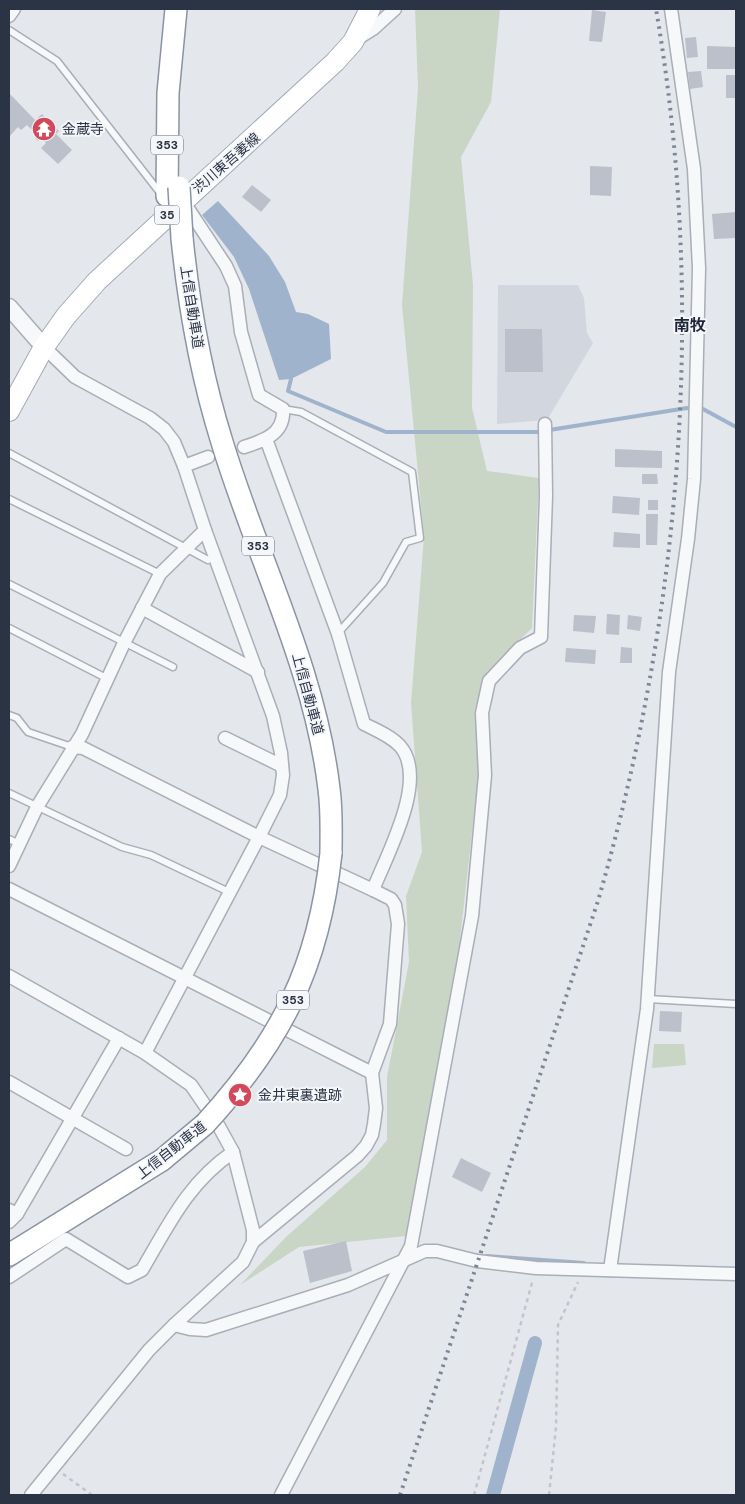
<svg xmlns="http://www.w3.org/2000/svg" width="745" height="1504" font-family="'DM Sans','Noto Sans JP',sans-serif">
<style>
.built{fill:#d2d6de}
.green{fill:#c9d6c5}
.water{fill:#9fb4cc}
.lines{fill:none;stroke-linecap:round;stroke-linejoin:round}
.stream{stroke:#9fb4cc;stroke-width:4}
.canal{stroke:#9fb4cc;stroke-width:14}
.building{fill:#bbc0ca}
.service-casing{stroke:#a9aeb7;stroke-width:9}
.minor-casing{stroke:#a9aeb7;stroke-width:15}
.tertiary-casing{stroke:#a9aeb7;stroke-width:19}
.primary-casing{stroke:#a3abb8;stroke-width:22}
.trunk-casing{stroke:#8b94a3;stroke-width:24}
.path{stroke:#c2c5cb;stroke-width:2.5;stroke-dasharray:4 4;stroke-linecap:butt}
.service{stroke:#f7f8fa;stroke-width:6}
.minor{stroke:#f7f8fa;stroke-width:12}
.tertiary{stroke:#f7f8fa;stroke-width:16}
.primary{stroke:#fff;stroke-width:20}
.trunk{stroke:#fff;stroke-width:21}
.rail{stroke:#7d8696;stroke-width:4;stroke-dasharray:2.5 5;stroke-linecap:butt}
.trunk-bridge-casing{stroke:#8b94a3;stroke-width:24;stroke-linecap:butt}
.trunk-bridge{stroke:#fff;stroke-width:21}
.labels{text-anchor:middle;stroke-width:4;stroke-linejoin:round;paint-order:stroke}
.shield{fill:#f4f6f9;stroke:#676e7b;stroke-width:1}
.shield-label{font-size:12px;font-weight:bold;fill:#2b3445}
.poi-label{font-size:14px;fill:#2b3445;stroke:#f4f6f9;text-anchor:start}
.street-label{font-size:14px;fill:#2b3445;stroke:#f4f6f9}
.quarter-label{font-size:16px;font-weight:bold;fill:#1d2536;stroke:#f4f6f9}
</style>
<rect width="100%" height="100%" fill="#e4e7ec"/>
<path class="built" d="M498,285h80l6,13 3,35 6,10 -46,77 -50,4z"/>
<g class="green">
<path d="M415,9h85l-9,93 -30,55 12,128 -1,123 15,63 52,7 -7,150 -45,44 -12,37 3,70 -23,205 -49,252 -107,11 -59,38 46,-48 79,-70 22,-27v-63l22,-115 -3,-66 16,-44 -11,-149 13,-167 -22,-231 16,-217z"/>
<path d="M654,1044h30l2,21 -34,3z"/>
</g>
<path class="water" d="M218,201l51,55 16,26 11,30 12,2 21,10 2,35 -40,20 -12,1 -30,-91 -15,-32 -32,-42z"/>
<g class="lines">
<g class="stream">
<path d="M291,379l-3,12 98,41h151l150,-24 16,1 33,18"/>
<path d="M487,1256l97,7"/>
</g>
<path class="canal" d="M493,1495l42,-152"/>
</g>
<g class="building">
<path d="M592,10l14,2 -4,30 -13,-1z"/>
<path d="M696,37l2,20 -11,1 -2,-20z"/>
<path d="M707,46l29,1v22h-29z"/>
<path d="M701,71l2,16 -13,2 -2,-17z"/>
<rect x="726" y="75" width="10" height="23"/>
<path d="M9,93l26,27 7,-6 17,17 -3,3 16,16 -14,14 -17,-16 5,-5 -5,-5 -3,3 -4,-4 2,-3 -9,-9 -6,5 -3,-3 -9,10z"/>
<path d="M590,166l22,1 -1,29 -21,-1z"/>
<path d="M252,185l19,15 -10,12 -19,-15z"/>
<path d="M736,212v26l-22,1 -2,-25z"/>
<path d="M505,329h37l1,43h-38z"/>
<path d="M615,449l47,2v17l-47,-1z"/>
<path d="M642,474h15l1,10h-16z"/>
<path d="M613,496l27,2 -1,17 -27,-2z"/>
<rect x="648" y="500" width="10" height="10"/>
<path d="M646,514h12l-1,31h-11z"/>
<path d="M614,532l26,2v14l-27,-1z"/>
<path d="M607,614l13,1 -1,20 -13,-1z"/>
<path d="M574,615l22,1 -2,17 -21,-2z"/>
<path d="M628,615l14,2 -2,14 -13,-2z"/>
<path d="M621,647l11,1v15h-12z"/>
<path d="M566,648l30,2 -1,14 -30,-2z"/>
<path d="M660,1011l22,1 -1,20 -22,-1z"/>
<path d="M461,1158l30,15 -9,19 -30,-15z"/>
<path d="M346,1241l6,30 -42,12 -7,-32z"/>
</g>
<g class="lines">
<g class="service-casing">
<g id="service">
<path d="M9,30l48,31 104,133"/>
<path d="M283,409l18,3 111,60 8,66 -14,4 -23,41 -45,50"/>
<path d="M9,453l199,107"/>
<path d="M9,499l151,75"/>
<path d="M9,584l164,83"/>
<path d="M9,628l99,51"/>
<path d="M9,715l8,3 11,14 44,15"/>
<path d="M9,793l113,54 29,8 78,37"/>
<path d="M9,839l10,5"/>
<path d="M648,999l88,5"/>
</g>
</g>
<g class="minor-casing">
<g id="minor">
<path d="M9,16l5,-7"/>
<path d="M357,39l16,-10 22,-20"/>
<path d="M183,201l43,65 9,20 6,46 18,63 24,14c2,25 -20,32 -39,38"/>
<path d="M44,347l31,30 75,41 14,11 10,13 10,24"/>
<path d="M266,439l72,195 26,90c12,6 27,12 36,22 29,33 -13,108 -27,144"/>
<path d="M142,608l116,64"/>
<path d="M225,738l57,28"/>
<path d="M72,747l11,1 176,89 114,53 18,9 4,6 3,19 -8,100 -18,49 4,35 -2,16 -2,11 -6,11 -9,10 -104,86"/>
<path d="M9,866l28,-59 45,-73 42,-91 36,-69 45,-44 -21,-64 24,-9"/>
<path d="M9,889l363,184"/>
<path d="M9,976l136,77 46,32 26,38 16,29 20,78v12l-10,20 -69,63"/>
<path d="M145,1053l114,-216 21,-42 3,-20 -2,-22 -8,-37 -68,-186"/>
<path d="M9,1082l117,67"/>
<path d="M9,1210l8,4 -8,8"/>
<path d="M17,1214l102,-176"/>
<path d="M610,1270l37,-261 22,-337 19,-133 6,-60 5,-211 -5,-99 -23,-160"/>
<path d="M9,1277l57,-38 62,38 14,-7c27,-46 46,-87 91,-118"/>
<path d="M31,1495l118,-145 25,-25 16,4 16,1 142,-45 77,-34h12l40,10 59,7 200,6"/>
<path d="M281,1495l130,-249 61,-330 13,-141 -3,-62 7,-32 31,-33 21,-11 5,-141 -1,-72"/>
</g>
</g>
<g class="tertiary-casing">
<path id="tertiary" d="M9,307l35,40"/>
</g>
<g class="primary-casing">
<path id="primary" d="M9,411l35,-64 22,-31 31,-35 238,-219 18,-20 17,-33"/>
</g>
<g class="trunk-casing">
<g id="trunk">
<path d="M167,196l1,-103 8,-84"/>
<path d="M182,238c7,69 19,137 40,204 35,116 93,226 107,347 3,21 2,43 2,64"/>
<path d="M9,1255l153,-95 43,-36"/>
</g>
</g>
<g class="path">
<path d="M63,1474l29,21"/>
<path d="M474,1495l59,-216"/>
<path d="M549,1495l7,-68 2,-102 20,-43"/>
</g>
<use href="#service" class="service"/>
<use href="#minor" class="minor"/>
<use href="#tertiary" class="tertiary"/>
<use href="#primary" class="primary"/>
<use href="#trunk" class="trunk"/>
<path class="rail" d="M400,1495l198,-594c83,-288 109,-595 58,-892"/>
<g class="trunk-bridge-casing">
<g id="trunk-bridge">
<path d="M179,187l3,51"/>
<path d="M205,1124c76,-83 114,-157 126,-271"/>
</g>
</g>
<use href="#trunk-bridge" class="trunk-bridge"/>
</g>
<defs>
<g id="temple-disc" transform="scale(1.25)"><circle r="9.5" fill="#d1495b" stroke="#f4f6f9"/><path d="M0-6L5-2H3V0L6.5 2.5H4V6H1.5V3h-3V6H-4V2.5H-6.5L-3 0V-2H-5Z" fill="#fff"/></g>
<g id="sight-disc" transform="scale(1.25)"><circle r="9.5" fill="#d1495b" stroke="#f4f6f9"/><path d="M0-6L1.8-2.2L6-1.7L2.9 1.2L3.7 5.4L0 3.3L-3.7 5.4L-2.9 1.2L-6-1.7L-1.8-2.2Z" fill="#fff"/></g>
</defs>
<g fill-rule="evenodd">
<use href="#temple-disc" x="44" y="129"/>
<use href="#sight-disc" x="240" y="1095"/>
</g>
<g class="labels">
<g class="shield">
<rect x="151" y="135.5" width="32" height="19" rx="4"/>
<rect x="154.5" y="205.5" width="25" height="19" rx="4"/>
<rect x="242" y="536.5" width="32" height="19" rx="4"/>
<rect x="277" y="990.5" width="32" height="19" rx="4"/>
</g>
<g class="shield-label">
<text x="167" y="149">353</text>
<text x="167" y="219">35</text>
<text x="258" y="550">353</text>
<text x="293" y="1004">353</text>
</g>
<g class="poi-label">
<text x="62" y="134">金蔵寺</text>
<text x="258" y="1100">金井東裏遺跡</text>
</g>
<g class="street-label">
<text transform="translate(226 163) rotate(-41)" y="5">渋川東吾妻線</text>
<text transform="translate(192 307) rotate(81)" y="5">上信自動車道</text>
<text transform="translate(308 694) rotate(75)" y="5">上信自動車道</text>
<text transform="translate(171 1150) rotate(-38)" y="5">上信自動車道</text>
</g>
<g class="quarter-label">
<text x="690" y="331">南牧</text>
</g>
</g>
<rect width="745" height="1504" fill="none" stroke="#2b3445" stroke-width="20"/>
</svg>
